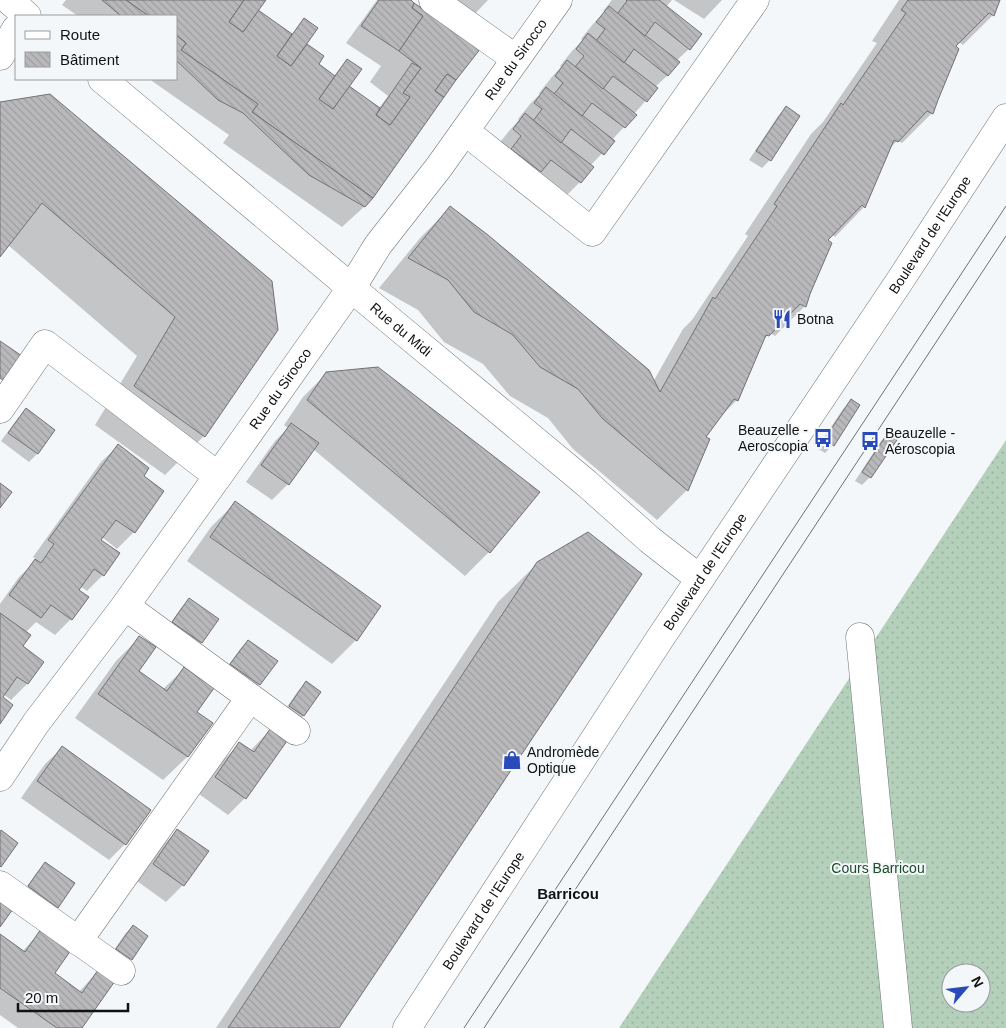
<svg xmlns="http://www.w3.org/2000/svg" width="1006" height="1028" font-family="Helvetica,sans-serif">
<style>
.grass{fill:url(#grass-dots);fill-rule:evenodd}
.shadow{fill:#0003}
.building{fill:url(#building-back-hatch);stroke:#737174}
.lines{fill:none;stroke-linecap:round;stroke-linejoin:round}
.minor-casing{stroke:#727577;stroke-width:29}
.minor{stroke:#fff;stroke-width:28}
.tram{stroke:#6f7172;stroke-width:1}
.labels{text-anchor:middle;stroke-width:4;stroke-linejoin:round;paint-order:stroke}
.street-label{font-size:14px;fill:#111212;stroke:#f4f7f9}
.poi-label{font-size:14px;fill:#111212;stroke:#f4f7f9;text-anchor:start}
.park-label{font-size:14px;fill:#1b4c2b;stroke:#f4f7f9}
.neighbourhood-label{font-size:15px;font-weight:bold;fill:#111212;stroke:#f4f7f9}
</style>
<defs>
<pattern id="grass-dots" width="8" height="8" patternUnits="userSpaceOnUse" patternTransform="scale(1.25)"><rect width="8" height="8" fill="#b4d0ba"/><path d="M2 2h.1M6 6h.1" fill="none" stroke="#9ab29f" stroke-width="1.8" stroke-linecap="round"/></pattern>
<pattern id="building-back-hatch" width="6" height="6" patternUnits="userSpaceOnUse" patternTransform="scale(1.25)"><rect width="6" height="6" fill="#b9b8bb"/><path d="M-1 5l2 2M0 0l6 6M5-1l2 2" fill="none" stroke="#9e9da0"/></pattern>
</defs>
<rect width="100%" height="100%" fill="#f4f7f9"/>
<path class="grass" d="M1006,440v588h-387zM951,973h30v30h-30z"/>
<g class="shadow">
<path d="M66,0h198l-7,11 34,24 13,-15 -2,29 15,15 17,12 6,-8 8,-8v26l31,22 9,-12 -18,-14 11,-16 -35,-23 31,-43h31l47,79 -90,127 -23,21 -119,-84 6,-8 -77,-54 1,-2h23v-63h-98l-16,-11z"/>
<path d="M446,0h42l-17,18z"/>
<path d="M612,0h60l-6,7 23,42 -13,12 -8,14 -13,12 2,1 -23,26 1,1 -23,25 2,1 -24,25 2,2 -12,14 -17,17 -66,-53 12,-15 10,-11 -1,-1 12,-15 10,-10 -1,-1 12,-15 10,-11 -1,-1 12,-15 11,-11 -2,-1 12,-15 12,-12 -2,-1z"/>
<path d="M674,0h48l-18,19z"/>
<path d="M899,0h100l-6,15 -30,30 -4,-3 -4,5 -23,66 -30,30 -5,-2 -7,7 -26,59 -29,30 -3,-2 -5,5 -22,66 -30,30 -5,-3 -8,8 -25,59 -22,22 -10,15 -18,53 -30,30 -84,-71 -25,-31 -38,-22 -27,-32 -39,-22 -26,-32 -39,-22 42,-51 30,-30 202,175 30,-53 9,-9 56,-84 -3,-2 66,-100 12,-12 54,-79 -5,-2z"/>
<path d="M0,104l277,226 -73,106 -39,39 -70,-50 42,-69 -129,-111 -8,10z"/>
<path d="M786,108l-16,52 -8,8 -13,-8 29,-44z"/>
<path d="M327,373l211,120 -49,59 -24,24 -152,-127 -25,35 -16,16 -26,-18 29,-41 13,-13 -4,-3 19,-28z"/>
<path d="M851,401l7,5 -25,39 -8,8 -8,-5 26,-39z"/>
<path d="M26,410l28,20 -17,24 -8,8 -28,-21 17,-23z"/>
<path d="M889,433l-19,44 -8,8 -7,-4 26,-40z"/>
<path d="M118,446l24,30 20,15 -28,41 -17,17 -15,-12 -2,3 3,35 -16,16 -7,-5 -9,33 -16,16 -19,-13 -11,11 -4,13 22,16 -16,22 -16,16 -8,-6 -3,27v-117l19,-27 18,-17 -4,-3 68,-95z"/>
<path d="M235,503l144,104 -23,33 -24,24 -145,-103 24,-34z"/>
<path d="M538,563l-201,465h-121l282,-426z"/>
<path d="M189,600l28,19 -16,24 -8,8 -28,-20 16,-23z"/>
<path d="M140,637l-3,34 26,18 21,-20 11,43 16,11 -24,34 -24,23 -88,-62 41,-57z"/>
<path d="M248,641l11,43 -8,8 -28,-19 17,-24z"/>
<path d="M306,683l-3,33 -7,8 -14,-10 16,-23z"/>
<path d="M270,730l15,11 -40,57 -17,17 -29,-21 24,-34 17,-16 10,7z"/>
<path d="M62,748l63,96 -16,16 -88,-62 24,-34z"/>
<path d="M177,831l30,21 -24,33 -17,17 -29,-21 24,-34z"/>
<path d="M45,864l12,43 -8,8 -28,-20 16,-23z"/>
<path d="M133,926l-2,33 -8,8 -14,-10 16,-23z"/>
<path d="M41,931l12,43 26,18 19,-21 -18,57h-62l-18,-13v-79l22,16z"/>
</g>
<g class="building">
<path d="M102,0h24l23,16h-28z"/>
<path d="M126,0h118l-15,22 14,10 15,-22 34,24 -15,22 14,10 16,-22 17,12 -5,8 16,12 -16,23 14,10 16,-23 31,22 -4,7 14,10 20,-28 -7,-4 18,-25 -22,-17 24,-35 -11,-8 2,-5 67,45 -25,32 -9,-6 -12,17 9,6 -71,101 -121,-86 6,-8 -77,-54 5,-7 -10,-8v-19h-27z"/>
<path d="M244,0h22l-23,32 -14,-10z"/>
<path d="M379,0h32l3,3 -2,5 11,8 -24,35 -38,-25z"/>
<path d="M626,0h33l43,34 -12,16 -35,-28 -10,14 -28,-22 10,-13z"/>
<path d="M908,0h92l-6,16 -5,-3 -33,33 3,3 -21,51 -5,14 -6,-3 -29,31 -4,-2 -29,68 -3,-3 -34,35 4,3 -22,51 -4,13 -6,-3 -31,32 -3,-1 -28,66 -4,-2 -28,38 4,2 -22,52 -85,-72 -25,-30 -38,-22 -27,-32 -39,-23 -26,-32 -40,-22 42,-52 38,29 161,135 11,22 53,-95 2,2 62,-93 -3,-2 67,-101 2,2 63,-92 -5,-3z"/>
<path d="M609,6l36,30v-1l35,27 -12,14 -34,-27 -10,14 -28,-22 9,-12 -9,-7z"/>
<path d="M304,18l14,10 -27,38 -14,-10z"/>
<path d="M588,33l36,30v-1l34,26 -11,14 -34,-26 -10,13 -28,-22 9,-11 -8,-7z"/>
<path d="M176,35l10,8 -5,7 77,54 -6,8 121,86 -8,9 -56,-32 -66,-62 -25,-13 -42,-40z"/>
<path d="M347,59l15,10 -29,40 -14,-10z"/>
<path d="M567,60l36,29v-1l34,27 -12,13 -33,-25 -10,13 -28,-22 9,-11 -8,-7z"/>
<path d="M412,63l9,5 -18,25 7,4 -20,28 -14,-10z"/>
<path d="M447,74l9,6 -12,17 -9,-6z"/>
<path d="M546,87l36,29v-1l33,26 -11,14 -33,-26 -10,14 -28,-22 9,-12 -8,-6z"/>
<path d="M50,94l222,187 6,49 -73,107 -71,-51 41,-69 -133,-114 -42,54v-155z"/>
<path d="M786,106l14,10 -29,45 -15,-10z"/>
<path d="M525,113l36,30v-1l33,25 -13,16 -30,-23 -10,12 -30,-23 10,-13 -8,-7z"/>
<path d="M0,341l22,15 -18,25 -4,-3z"/>
<path d="M378,367l162,125 -50,61 -183,-153 19,-28z"/>
<path d="M851,399l9,6 -26,41 -10,-6z"/>
<path d="M26,408l29,22 -17,24 -30,-21z"/>
<path d="M291,423l28,20 -30,42 -28,-20z"/>
<path d="M889,431l10,6 -28,41 -9,-6z"/>
<path d="M118,444l31,24 -5,8 20,15 -29,42 -19,-13 -15,20 19,13 -16,23 -10,-7 -15,21 10,7 -17,23 -21,-15 -10,13 -32,-23 26,-36 6,4 13,-19 -6,-4z"/>
<path d="M0,483l12,9 -12,16z"/>
<path d="M235,501l146,105 -24,35 -147,-104z"/>
<path d="M588,532l54,42 -303,454h-111l309,-466z"/>
<path d="M189,598l30,21 -17,24 -30,-21z"/>
<path d="M0,613l31,22 -8,11 21,16 -16,22 -11,-7 -14,20 10,8 -13,19z"/>
<path d="M139,636l17,11 -17,24 28,20 17,-24 30,21 -17,24 16,11 -25,34 -90,-63z"/>
<path d="M248,640l30,21 -18,24 -30,-21z"/>
<path d="M306,681l15,11 -17,24 -15,-10z"/>
<path d="M270,729l17,12 -41,58 -31,-22 24,-35 15,10z"/>
<path d="M62,746l89,64 -25,35 -89,-64z"/>
<path d="M177,829l32,22 -25,35 -31,-22z"/>
<path d="M1,830l17,13 -17,24 -1,-1v-34z"/>
<path d="M45,862l30,21 -17,25 -30,-22z"/>
<path d="M0,899l13,10 -13,18z"/>
<path d="M133,925l15,11 -16,24 -16,-11z"/>
<path d="M41,929l30,21 -16,23 27,20 16,-23 17,11 -33,47h-25l-57,-40v-54l25,18z"/>
</g>
<g class="lines">
<g class="minor-casing">
<g id="minor">
<path d="M9,0l18,16"/>
<path d="M433,0l83,59"/>
<path d="M0,56l16,-27"/>
<path id="s1" d="M102,79l290,243 194,161 64,57 50,39"/>
<path d="M465,131l127,101 163,-232"/>
<path d="M0,409l45,-65 173,132"/>
<path d="M125,606l171,125"/>
<path d="M860,637l38,391"/>
<path id="s2" d="M0,777l36,-54 89,-117 116,-162 111,-157 26,-42 61,-78 119,-167"/>
<path d="M0,885l121,86"/>
<path d="M78,941l172,-243"/>
<path id="s3" d="M407,1028l252,-388 240,-358 107,-164"/>
</g>
</g>
<use href="#minor" class="minor"/>
<g class="tram">
<path d="M464,1028l542,-822"/>
<path d="M484,1028l522,-792"/>
</g>
</g>
<defs>
<g id="restaurant-bare" transform="scale(1.5)"><path d="M-5-6h1v4h1v-4h1v4h1v-4h1v5L-1.5 .5V6h-2V.5L-5-1ZM5-6V6H3V1.5H1.5Q1.5-4 5-6Z" fill="#2b4aba" stroke="#f4f7f9" stroke-width="2.5" paint-order="stroke"/></g>
<g id="bus-bare" transform="scale(1.5)"><path d="M-5-6H5V4H4V6H2V4H-2V6H-4V4H-5ZM-3.5-4V0h7V-4ZM-3.5 1.2v1.5H-2V1.2ZM2 1.2v1.5H3.5V1.2Z" fill="#2b4aba" stroke="#f4f7f9" stroke-width="2.5" paint-order="stroke"/></g>
<g id="shop-bare" transform="scale(1.5)"><path d="M-5-2.5h2.3a2.7 3.5 0 0 1 5.4 0H5L5.5 6h-11ZM-1.5-2.5h3a1.5 2.3 0 0 0-3 0Z" fill="#2b4aba" stroke="#f4f7f9" stroke-width="2.5" paint-order="stroke"/></g>
</defs>
<g fill-rule="evenodd">
<use href="#restaurant-bare" x="782" y="319"/>
<use href="#bus-bare" x="823" y="438"/>
<use href="#bus-bare" x="870" y="441"/>
<use href="#shop-bare" x="512" y="760"/>
</g>
<g class="labels">
<g class="street-label">
<text dy="5" stroke="none"><textPath href="#s2" startOffset="884">Rue du Sirocco</textPath></text>
<text dy="5" stroke="none"><textPath href="#s3" startOffset="950">Boulevard de l'Europe</textPath></text>
<text dy="5" stroke="none"><textPath href="#s1" startOffset="390">Rue du Midi</textPath></text>
<text dy="5" stroke="none"><textPath href="#s2" startOffset="479">Rue du Sirocco</textPath></text>
<text dy="5" stroke="none"><textPath href="#s3" startOffset="545">Boulevard de l'Europe</textPath></text>
<text dy="5" stroke="none"><textPath href="#s3" startOffset="140">Boulevard de l'Europe</textPath></text>
</g>
<g class="poi-label">
<text x="797" y="324">Botna</text>
<text x="808" y="435" text-anchor="end">Beauzelle -<tspan x="808" dy="16">Aeroscopia</tspan></text>
<text x="885" y="438">Beauzelle -<tspan x="885" dy="16">Aéroscopia</tspan></text>
<text x="527" y="757">Andromède<tspan x="527" dy="16">Optique</tspan></text>
</g>
<g class="park-label">
<text x="878" y="873">Cours Barricou</text>
</g>
<g class="neighbourhood-label">
<text x="568" y="899">Barricou</text>
</g>
</g>
<rect x="15" y="15" width="162" height="65" fill="#f4f7f9" stroke="#999b9d"/>
<rect x="25" y="31" width="25" height="8" fill="#ffffff" stroke="#999b9d"/>
<text x="60" y="40" font-size="15" fill="#111212">Route</text>
<rect x="25" y="52" width="25" height="15" fill="url(#building-back-hatch)" stroke="#999b9d"/>
<text x="60" y="65" font-size="15" fill="#111212">Bâtiment</text>
<g transform="translate(966 988) rotate(62)"><circle r="24" fill="#f4f7f9" stroke="#999b9d"/>
<path d="M0-4L9 19L0 12L-9 19Z" fill="#2b4aba"/>
<text y="-8" font-size="14" font-weight="bold" text-anchor="middle" fill="#111212">N</text>
</g>
<path d="M18 1003v8h110v-8" fill="none" stroke="#111212" stroke-width="2.5"/>
<text x="25" y="1003" font-size="15" fill="#111212" stroke="#f4f7f9" stroke-width="4" paint-order="stroke">20 m</text>
</svg>
